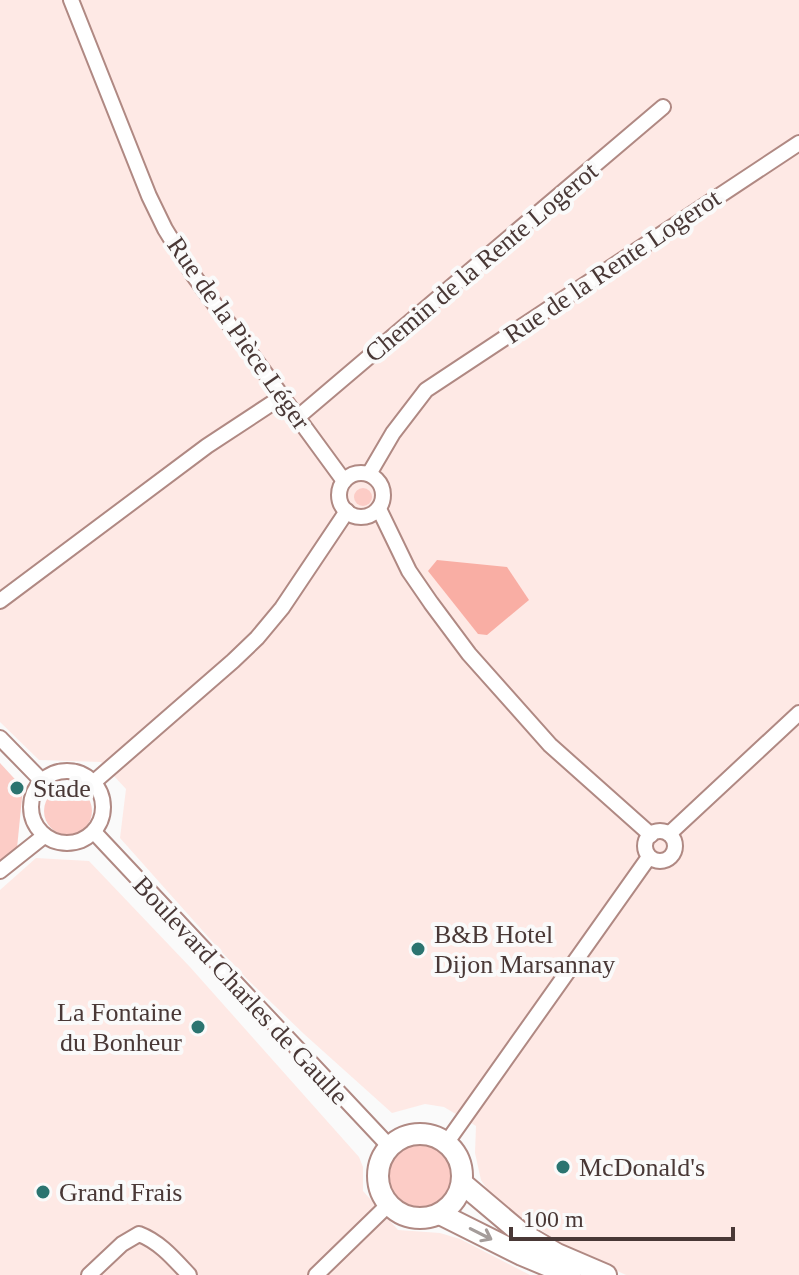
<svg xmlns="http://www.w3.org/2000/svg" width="799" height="1275" font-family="Georgia,serif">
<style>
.built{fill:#fee9e5}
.green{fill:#fcccc6}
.water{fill:#f9aea4}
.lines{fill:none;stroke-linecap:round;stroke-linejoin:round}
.street-casing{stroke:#b08983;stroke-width:18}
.secondary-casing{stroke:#b08983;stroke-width:24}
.street{stroke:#fff;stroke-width:14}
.secondary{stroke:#fff;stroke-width:20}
.oneway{stroke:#a49c9a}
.poi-dot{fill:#2b7470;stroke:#fafafa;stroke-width:3}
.labels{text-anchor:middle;stroke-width:8;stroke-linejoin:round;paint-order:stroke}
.street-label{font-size:26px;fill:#493836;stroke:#fafafa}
.poi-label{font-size:26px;fill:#493836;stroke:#fafafa;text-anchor:start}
</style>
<rect width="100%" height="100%" fill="#fafafa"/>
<g class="built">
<path d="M0,0h799v1275h-173l-50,-23 -53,-33 -32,-24 -10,-15 -6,-27 1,-27 -32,-19 -19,-3 -33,9 -88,-79 -57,-55 -29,-31 -98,-110 6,-49 -25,-27 -62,-2 -39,-38z"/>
<path d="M36,858l53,3 101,106 169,190 4,10v24l35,39 42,3 20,6 70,36h-530v-385z"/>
</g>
<g class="green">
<circle cx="363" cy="497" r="9"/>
<path d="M0,763l23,25 -6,60 -17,15z"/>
<circle cx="68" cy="811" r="24"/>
<circle cx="421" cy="1175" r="32"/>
</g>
<path class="water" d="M437,560l70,7 22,33 -42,35 -9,-1 -50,-63z"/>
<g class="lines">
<g class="street-casing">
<g id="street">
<path d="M71,0l78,196 16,33 29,47 150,205"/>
<path d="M298,417l365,-310"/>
<circle cx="361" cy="495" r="22"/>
<path d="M369,474l24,-41 33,-43 373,-247"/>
<path d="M379,509l30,62 22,32 38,51 81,91 101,90"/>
<path d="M0,601l207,-155 76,-50"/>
<path d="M0,738l42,43"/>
<circle cx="67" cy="807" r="36"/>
<path d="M94,782l139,-121 24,-23 25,-30 65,-97"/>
<circle cx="660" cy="846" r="15"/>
<path d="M94,832l295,314"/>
<path d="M669,834l130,-121"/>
<path d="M0,871l44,-35"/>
<path d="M447,1142l202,-285"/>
<path d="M89,1275l33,-31 17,-10c21,8 35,25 50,41"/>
<path d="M316,1275l72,-70"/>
</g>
</g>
<g class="secondary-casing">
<g id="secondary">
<circle cx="420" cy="1176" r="42"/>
<path d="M463,1184l58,49 36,21 49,21"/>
<path d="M440,1214l82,41 48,20"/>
</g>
</g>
<use href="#street" class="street"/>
<use href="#secondary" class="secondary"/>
</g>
<defs><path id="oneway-shaft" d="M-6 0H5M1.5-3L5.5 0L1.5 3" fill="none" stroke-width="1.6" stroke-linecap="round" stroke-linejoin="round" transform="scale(2)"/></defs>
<use class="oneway" href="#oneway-shaft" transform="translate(481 1234) rotate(27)"/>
<g class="poi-dot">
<circle cx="17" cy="788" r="8"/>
<circle cx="418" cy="949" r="8"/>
<circle cx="198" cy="1027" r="8"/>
<circle cx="563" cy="1167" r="8"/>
<circle cx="43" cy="1192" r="8"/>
</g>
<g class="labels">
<g class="street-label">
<text transform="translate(481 262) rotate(-40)" y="9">Chemin de la Rente Logerot</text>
<text transform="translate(612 266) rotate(-34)" y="9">Rue de la Rente Logerot</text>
<text transform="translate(239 333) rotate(55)" y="9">Rue de la Pièce Léger</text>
<text transform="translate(241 990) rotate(47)" y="9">Boulevard Charles de Gaulle</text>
</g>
<g class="poi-label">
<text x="33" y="797">Stade</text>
<text x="434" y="943">B&amp;B Hotel<tspan x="434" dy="30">Dijon Marsannay</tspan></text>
<text x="182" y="1021" text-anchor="end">La Fontaine<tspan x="182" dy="30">du Bonheur</tspan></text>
<text x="579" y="1176">McDonald's</text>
<text x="59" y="1201">Grand Frais</text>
</g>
</g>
<path d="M511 1227v12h222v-12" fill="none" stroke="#493836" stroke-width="4"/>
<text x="523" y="1227" font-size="24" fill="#493836" stroke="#fafafa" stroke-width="6" paint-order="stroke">100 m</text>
</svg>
